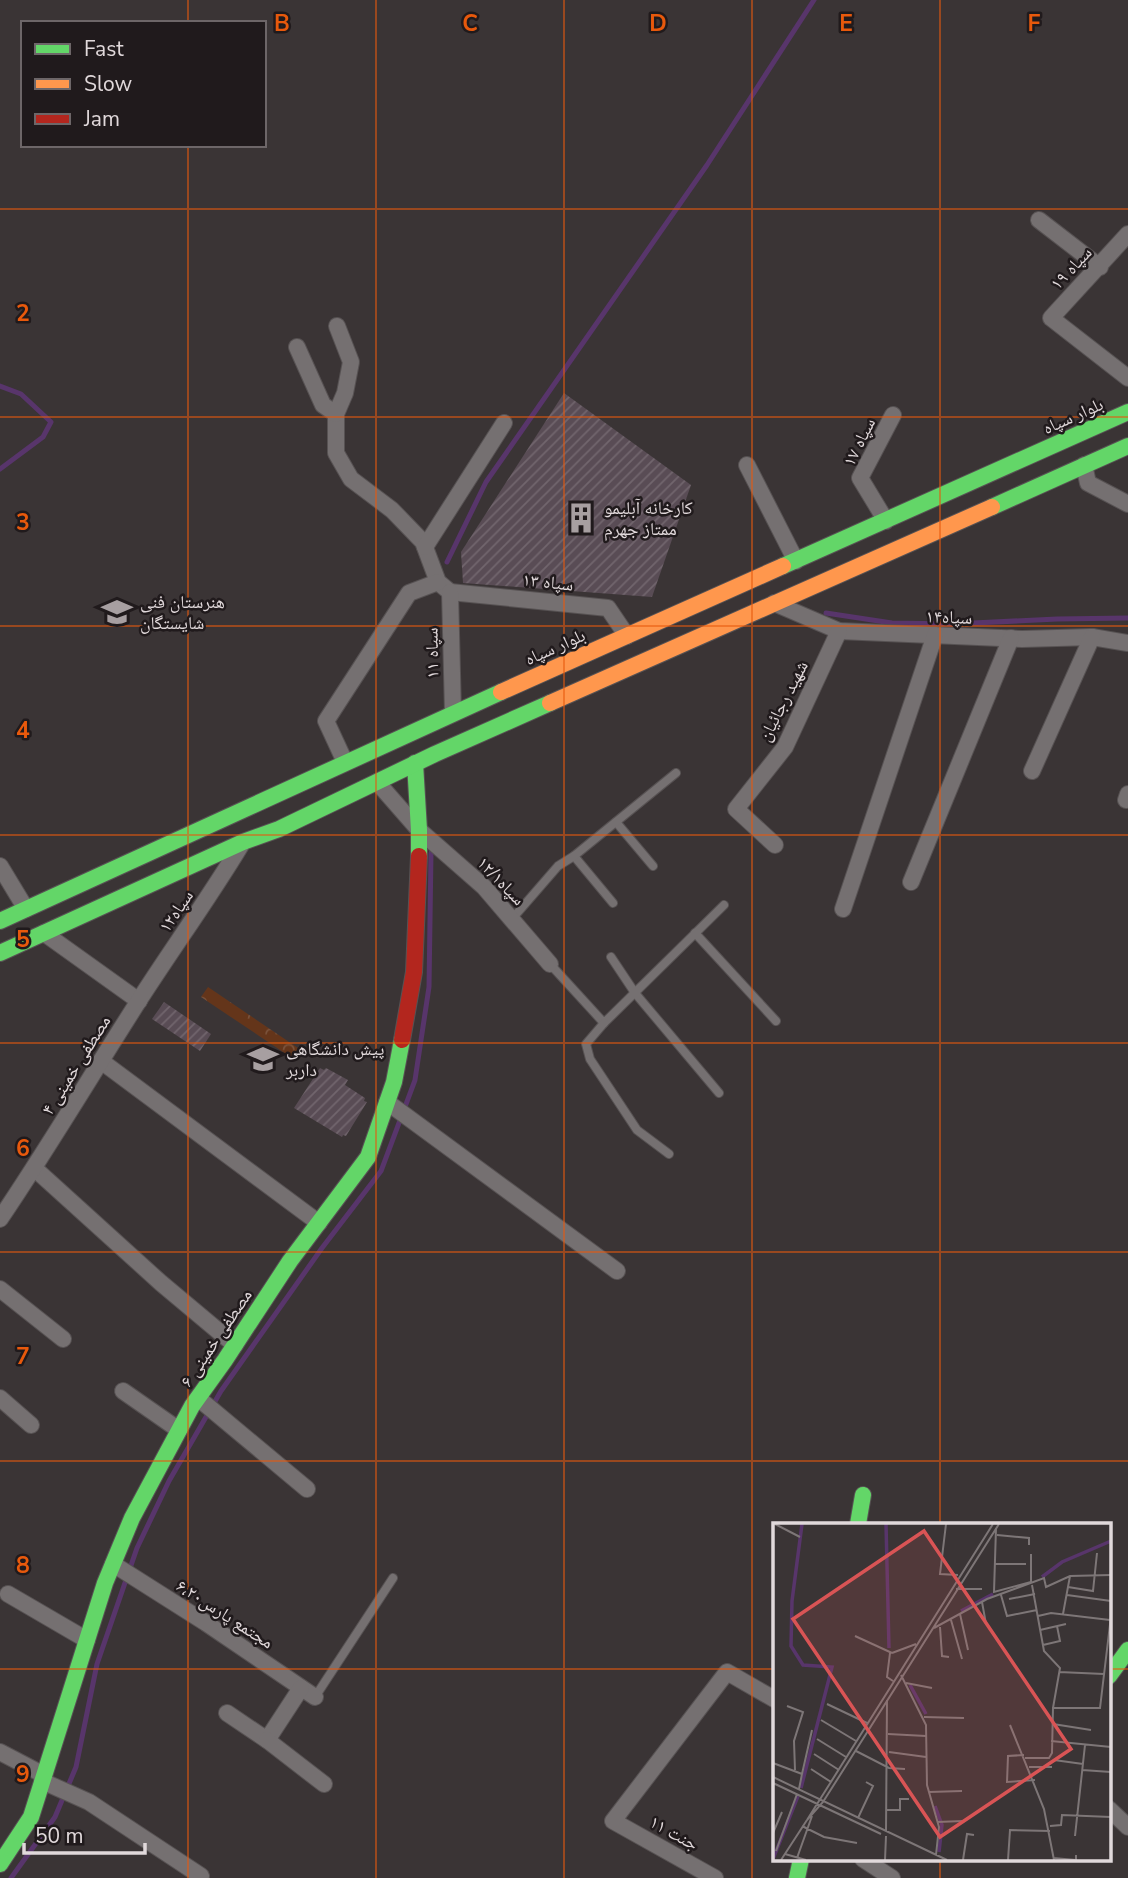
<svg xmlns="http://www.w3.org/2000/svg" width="1128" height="1878" font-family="'Nunito Sans','Noto Naskh Arabic',sans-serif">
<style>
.park{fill:url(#park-crowns)}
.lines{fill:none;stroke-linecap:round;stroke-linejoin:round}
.stream{stroke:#58356b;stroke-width:5}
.building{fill:url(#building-hatch)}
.lane-casing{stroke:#575253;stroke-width:10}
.street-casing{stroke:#575253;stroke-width:18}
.fast-casing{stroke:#575253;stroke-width:18}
.slow-casing{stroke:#575253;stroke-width:18}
.jam-casing{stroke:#575253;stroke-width:18}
.lane{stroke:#757071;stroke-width:8}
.street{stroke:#757071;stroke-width:16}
.fast{stroke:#63d668;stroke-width:16}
.slow{stroke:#ff974d;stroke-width:16}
.jam{stroke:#b3261e;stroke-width:16}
.grid{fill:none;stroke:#e8590c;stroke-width:2;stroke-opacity:0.55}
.labels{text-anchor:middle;stroke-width:5;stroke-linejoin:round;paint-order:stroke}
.street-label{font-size:18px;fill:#e1d9db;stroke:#201a1c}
.poi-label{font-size:18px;fill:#e1d9db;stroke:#201a1c;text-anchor:start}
.inset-river{fill:none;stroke:#58356b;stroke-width:3.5}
.inset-road{fill:none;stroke:#7d7677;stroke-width:2}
.view{fill:#d95455;fill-opacity:0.15;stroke:#d95455;stroke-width:3.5}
.inset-edge{fill:none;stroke:#e1d9db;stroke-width:3.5}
.grid-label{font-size:23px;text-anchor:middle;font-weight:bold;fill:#e8590c;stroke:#201a1c;stroke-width:5;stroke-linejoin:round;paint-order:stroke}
</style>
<defs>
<pattern id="park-crowns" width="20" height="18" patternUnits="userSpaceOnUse" patternTransform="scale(1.75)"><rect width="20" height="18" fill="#64351a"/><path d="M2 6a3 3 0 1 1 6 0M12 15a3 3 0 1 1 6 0" fill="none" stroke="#7a523b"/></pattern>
<pattern id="building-hatch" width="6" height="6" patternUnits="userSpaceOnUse" patternTransform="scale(1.75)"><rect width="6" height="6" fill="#594c55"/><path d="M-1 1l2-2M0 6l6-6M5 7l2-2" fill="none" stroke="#71656d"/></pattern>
</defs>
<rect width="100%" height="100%" fill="#3a3435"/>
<path class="park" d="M208,987l90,61 -6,10 -91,-61z"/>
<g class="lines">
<g class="stream">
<path d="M0,386l21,8 30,28 -8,15 -43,32"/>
<path d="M447,562l39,-80 221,-317 107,-165"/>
<path d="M826,613l66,10 61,1 104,-5 71,-1"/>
<path d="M11,1878l44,-61 21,-50 21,-103 40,-116 32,-67 52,-90 101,-143 59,-77 34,-91 14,-93 2,-134"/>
</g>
</g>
<g class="building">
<path d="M564,393l127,92 -39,112 -189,-14 -2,-31z"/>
<path d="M164,1002l47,32 -11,17 -48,-32z"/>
<path d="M320,1068l4,2 2,-2 22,12 -3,5 20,13 -1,3 3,1 -21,34 -3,-1 -1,2 -48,-29z"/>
</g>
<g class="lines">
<g class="lane-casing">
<g id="lane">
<path d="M616,822l37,44"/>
<path d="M574,856l39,47"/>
<path d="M512,919l46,-53 16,-10 102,-83"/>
<path d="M695,933l81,88"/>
<path d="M611,957l24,36 84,100"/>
<path d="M550,964l54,59 120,-118"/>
<path d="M604,1023l-18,21 4,15 47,71 32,24"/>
<path d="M315,1697l78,-119"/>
</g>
</g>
<g class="street-casing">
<g id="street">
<path d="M1039,220l61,47"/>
<path d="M1128,234l-77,84 77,60"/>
<path d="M297,347l26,58 13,9v39l15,26 41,31 31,32 15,40 12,10"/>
<path d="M336,414l9,-21 6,-31 -14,-36"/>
<path d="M747,465l49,96"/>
<path d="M1084,465l4,18 40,21"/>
<path d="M886,521l-26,-43 33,-63"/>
<path d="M425,547l79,-124"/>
<path d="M450,592l158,16 19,28"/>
<path d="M450,592l3,121"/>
<path d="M774,603l65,28 183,8 70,-2 36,6"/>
<path d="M345,762l-19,-41 83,-128 29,-11"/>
<path d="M1032,771l60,-134"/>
<path d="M377,782l42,48 65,57 66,77"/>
<path d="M1126,800l2,-6"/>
<path d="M775,845l-39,-36 49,-62 54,-116"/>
<path d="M0,866l26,43"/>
<path d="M911,882l100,-244"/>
<path d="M843,909l92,-274"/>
<path d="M44,933l95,68"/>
<path d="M101,1061l218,162"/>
<path d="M387,1102l230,169"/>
<path d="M34,1168l127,115 74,62"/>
<path d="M0,1219c48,-71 92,-145 138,-217 34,-53 71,-104 103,-157"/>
<path d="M0,1289l63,50"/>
<path d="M123,1391l56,39"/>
<path d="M0,1398l31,27"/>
<path d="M198,1398l109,91"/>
<path d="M113,1564l93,59 109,74"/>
<path d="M8,1594l79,46"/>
<path d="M227,1713l40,27 34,-52"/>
<path d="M267,1740l57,44"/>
<path d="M0,1752l44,23"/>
<path d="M42,1781l47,21 112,74"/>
<path d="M1109,1809l19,18"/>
<path d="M863,1859l29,19"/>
<path d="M715,1878l-102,-57 114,-149 47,27"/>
</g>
</g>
<g class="fast-casing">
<g id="fast">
<path d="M992,507l136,-61"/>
<path d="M783,566l345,-154"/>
<path d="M415,763l4,67v26"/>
<path d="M0,921l501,-229"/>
<path d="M0,953l243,-111 36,-13 156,-75 115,-51"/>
<path d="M858,1524l5,-29"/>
<path d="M1109,1676l19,-26"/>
<path d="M0,1864l31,-47 74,-234 27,-65 60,-112 33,-46 65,-99 78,-104 26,-75 8,-42"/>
<path d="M797,1878l4,-19"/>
</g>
</g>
<g class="slow-casing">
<g id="slow">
<path d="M501,692l282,-126"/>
<path d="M550,703l442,-196"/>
</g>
</g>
<g class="jam-casing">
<path id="jam" d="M402,1040l12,-68 5,-116"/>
</g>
<use href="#lane" class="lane"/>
<use href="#street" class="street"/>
<use href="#fast" class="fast"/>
<use href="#slow" class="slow"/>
<use href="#jam" class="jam"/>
</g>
<path class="grid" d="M188,0v23M376,0v1878M564,0v1878M752,0v1878M940,0v1524M188,145v1733M0,209h1128M0,417h1128M0,626h1128M0,835h1128M0,1043h1128M0,1252h1128M0,1461h1128M0,1669h774M1109,1669h19M940,1859v19"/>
<defs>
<g id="building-bare" transform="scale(2.415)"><path d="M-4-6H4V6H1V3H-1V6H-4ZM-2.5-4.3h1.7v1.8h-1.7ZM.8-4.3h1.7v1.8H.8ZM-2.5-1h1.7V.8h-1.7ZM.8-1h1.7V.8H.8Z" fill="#a79fa1" stroke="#201a1c" stroke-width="2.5" paint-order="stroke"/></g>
<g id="school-bare" transform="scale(2.415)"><path d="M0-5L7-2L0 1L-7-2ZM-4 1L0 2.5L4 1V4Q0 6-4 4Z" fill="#a79fa1" stroke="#201a1c" stroke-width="2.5" paint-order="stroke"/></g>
</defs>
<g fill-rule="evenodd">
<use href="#building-bare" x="581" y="518"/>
<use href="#school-bare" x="117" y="612"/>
<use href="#school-bare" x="263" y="1059"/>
</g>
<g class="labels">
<g class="street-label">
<text transform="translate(1071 268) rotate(-47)" y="6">سپاه ۱۹</text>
<text transform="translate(1073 416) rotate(-24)" y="6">بلوار سپاه</text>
<text transform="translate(859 442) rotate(-64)" y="6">سپاه ۱۷</text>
<text transform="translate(548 582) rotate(6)" y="6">سپاه ۱۳</text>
<text transform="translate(949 617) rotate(2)" y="6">سپاه۱۴</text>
<text transform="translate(555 647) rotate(-24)" y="6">بلوار سپاه</text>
<text transform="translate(432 653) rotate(-91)" y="6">سپاه ۱۱</text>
<text transform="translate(783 701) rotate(-63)" y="6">شهید رجائیان</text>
<text transform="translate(501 881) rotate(46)" y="6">سپاه۱۲/۱</text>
<text transform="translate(176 911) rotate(-56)" y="6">سپاه۱۲</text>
<text transform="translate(76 1065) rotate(-58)" y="6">مصطفی خمینی ۴</text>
<text transform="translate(216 1338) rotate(-56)" y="6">مصطفی خمینی ۶</text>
<text transform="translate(225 1614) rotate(33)" y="6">۶،مجتمع پارس۲۰</text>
<text transform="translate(674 1833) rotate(29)" y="6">جنت ۱۱</text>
</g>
<g class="poi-label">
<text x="604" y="514">کارخانه آبلیمو<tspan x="604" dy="21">ممتاز جهرم</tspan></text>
<text x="140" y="608">هنرستان فنی<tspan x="140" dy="21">شایستگان</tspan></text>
<text x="286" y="1055">پیش دانشگاهی<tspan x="286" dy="21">داربر</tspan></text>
</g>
</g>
<g transform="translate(773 1523)">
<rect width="338" height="338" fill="#3a3435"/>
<path class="inset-river" d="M113,1l3,124M269,54l20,-15 49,-21M188,88l32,-17M137,162l16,29M28,265l31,-121 -29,-2 -12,-19 1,-45 10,-77M162,283l7,19 -3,27M0,336l25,-63"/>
<path class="inset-road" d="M2,1l25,13M173,1l-6,50 18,1M220,1l-186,296 16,-18 176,-278M223,5l-2,64 37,-10v-28M224,12l32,3v7M221,41h32M259,62l12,66 16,17 -7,40M295,64l25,4 4,-38M183,66h26M228,72l6,21 30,-6M294,72l44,6M236,76l26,-5M209,79l4,22M187,91l8,36M290,91l7,-38M265,93l13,-3 59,7M178,97l11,39M167,104l2,29 7,1M161,105l53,-29 57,-21 2,9 24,-11 41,-1M267,107l26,-6M82,113l37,17M270,122l17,-4 -3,-15M117,130l-3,24 6,4M119,130l24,-9M286,149l45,2M128,152l25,50 1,60 12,42 -3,28M133,160l26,5M54,181l40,19M14,183l16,6 -9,29 1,29M151,194l40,1M48,197l35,21M280,201l38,6M237,202l34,84 10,51M115,211l38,2M44,216l29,18M278,218l60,6M83,228l33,17 16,1M116,229l37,5M41,231l25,16M251,232l-16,1 -1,26 28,-2M252,235h24l3,-5 1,-45h47l11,-92M281,237l29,4M0,240l29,11 -3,15M338,241v29M256,244h23M38,246l20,13M309,247l29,2M29,251l10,-44M0,254l174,83M0,260l108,51M156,269l33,-1M114,287h13v-11h9M85,295l15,-32 -7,-4M164,299l26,-1M29,303l22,11 33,6M277,303l11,-1 1,-10 49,2M113,308l1,-131M0,310l9,-21M302,313l10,-91M3,328l21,-57M12,331l21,6M24,335l15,-42M280,335l23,2v-5M8,337l26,-40M112,337l1,-24M190,337l4,-26 7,1M235,337l2,-30 40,1"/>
<path class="view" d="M151,8l147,218 -131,88 -147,-218z"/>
<rect width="338" height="338" class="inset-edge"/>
</g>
<g class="grid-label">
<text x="282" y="31">B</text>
<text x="470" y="31">C</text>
<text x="658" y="31">D</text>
<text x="846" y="31">E</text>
<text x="1034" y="31">F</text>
<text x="23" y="321">2</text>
<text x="23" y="530">3</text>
<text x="23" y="738">4</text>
<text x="23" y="947">5</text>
<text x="23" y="1156">6</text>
<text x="23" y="1364">7</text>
<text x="23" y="1573">8</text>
<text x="23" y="1782">9</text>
</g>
<rect x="21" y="21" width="245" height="126" fill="#201a1c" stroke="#6d6668" stroke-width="2"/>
<rect x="35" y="44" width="35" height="10" fill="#63d668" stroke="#6d6668" stroke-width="2"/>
<text x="84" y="56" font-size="21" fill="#e1d9db">Fast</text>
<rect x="35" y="79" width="35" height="10" fill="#ff974d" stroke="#6d6668" stroke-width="2"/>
<text x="84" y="91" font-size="21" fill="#e1d9db">Slow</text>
<rect x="35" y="114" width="35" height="10" fill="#b3261e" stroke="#6d6668" stroke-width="2"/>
<text x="84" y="126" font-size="21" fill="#e1d9db">Jam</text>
<path d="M24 1843v10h121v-10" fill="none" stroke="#e1d9db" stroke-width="3.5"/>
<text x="35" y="1843" font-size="21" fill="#e1d9db" stroke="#201a1c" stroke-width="5" paint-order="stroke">50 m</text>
</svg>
